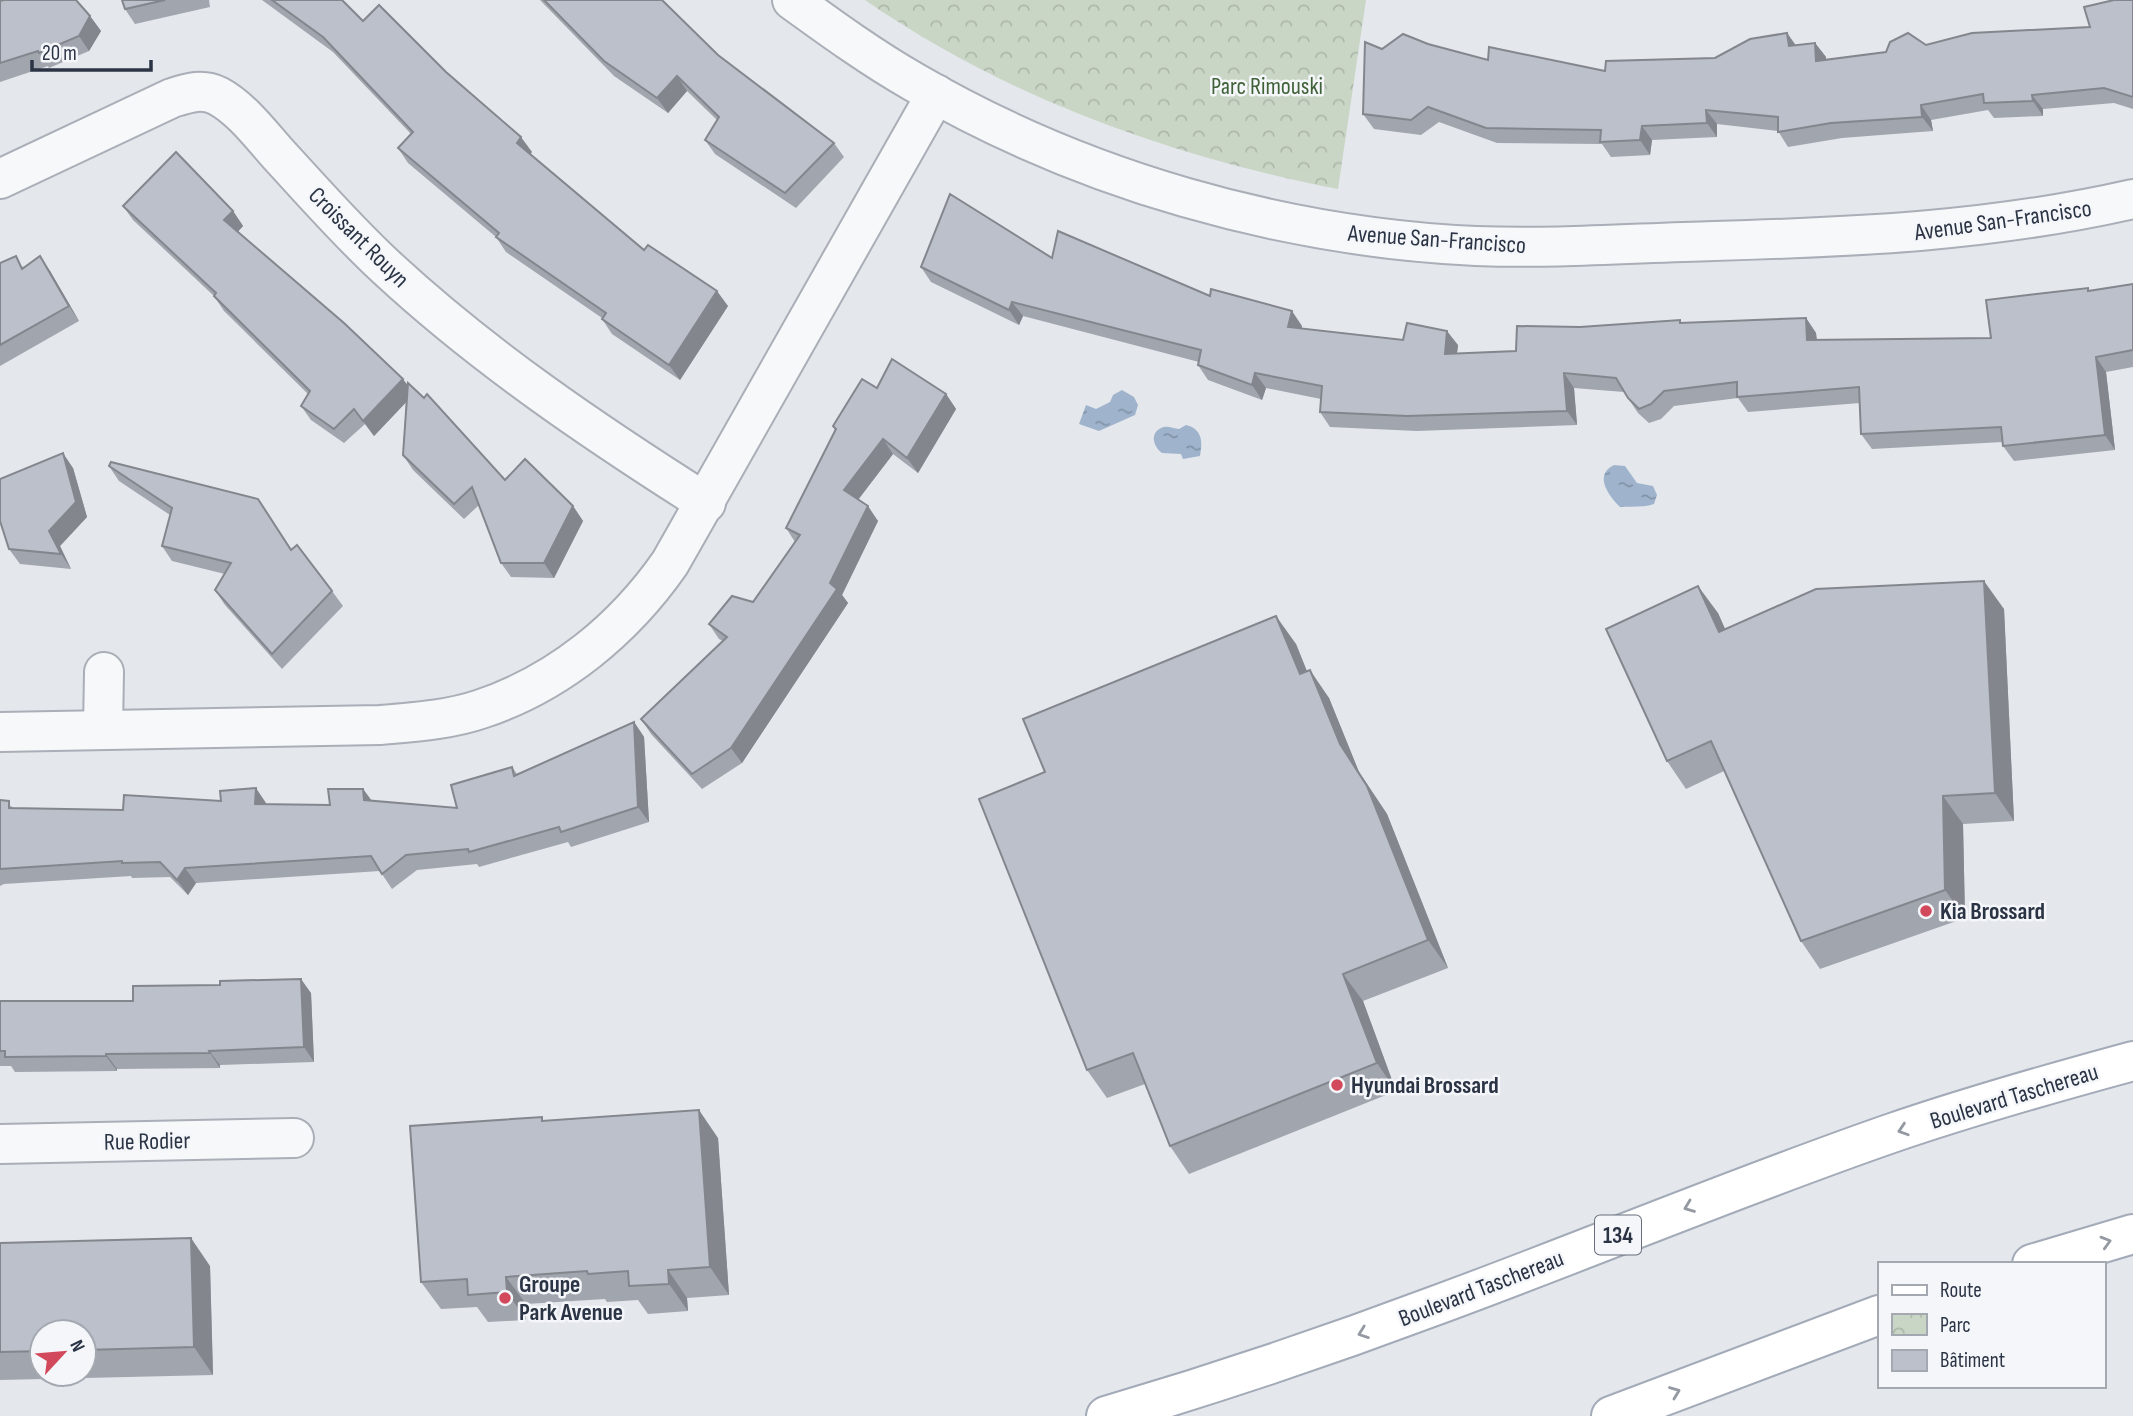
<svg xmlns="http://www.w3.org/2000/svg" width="2133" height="1416" font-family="'Sofia Sans Condensed',sans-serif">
<defs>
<pattern id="park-crowns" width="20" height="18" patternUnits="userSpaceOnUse" patternTransform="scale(1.75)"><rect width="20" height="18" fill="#c9d6c5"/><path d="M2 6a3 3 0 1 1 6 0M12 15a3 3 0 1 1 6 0" fill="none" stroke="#adb8ab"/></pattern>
<pattern id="water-ripples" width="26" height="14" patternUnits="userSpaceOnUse" patternTransform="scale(1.75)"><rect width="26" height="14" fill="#9fb4cc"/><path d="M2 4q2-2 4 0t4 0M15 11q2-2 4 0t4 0" fill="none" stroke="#8293a7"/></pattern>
</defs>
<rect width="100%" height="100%" fill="#e4e7ec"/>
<!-- park -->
<path fill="url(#park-crowns)" d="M 865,0 L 1366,0 L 1338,189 C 1170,156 1007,98 865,0 Z"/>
<!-- water -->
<g fill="url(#water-ripples)">
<polygon points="1122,390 1134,397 1138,405 1135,415 1099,431 1079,424 1086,405 1096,409 1110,402 1113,395"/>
<path d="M 1186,425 C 1202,429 1203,441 1200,456 L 1183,459 L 1181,454 L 1162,453 C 1154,447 1149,434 1161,428 C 1166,425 1173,428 1179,429 Z"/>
<path d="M 1614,465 L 1625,466 L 1637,483 L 1653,486 L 1657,495 L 1654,504 C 1644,508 1632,506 1620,507 C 1609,496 1593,475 1614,465 Z"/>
</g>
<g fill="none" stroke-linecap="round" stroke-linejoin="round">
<!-- minor casing -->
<g stroke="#a9aeb7" stroke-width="42">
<g id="minor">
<path d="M 0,179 L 172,98 C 188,93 202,88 218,96 C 242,109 261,135 279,155 C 314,193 348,232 386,267 C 483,357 594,432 706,503"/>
<polyline points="103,730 104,672"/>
<path d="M 0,732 L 380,725 C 414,722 449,720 481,709 C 559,683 624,629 670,563 L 936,94"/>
<polyline points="0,1144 294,1138"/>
</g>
</g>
<!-- tertiary casing -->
<g stroke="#a9aeb7" stroke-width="42">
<path id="tertiary" d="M 792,0 C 832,29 872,58 914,82 C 1082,180 1282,237 1476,246 C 1555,249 1635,243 1714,241 C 1858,237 1992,231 2133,199"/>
</g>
<!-- primary casing -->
<g stroke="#a3abb8" stroke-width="42">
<g id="primary">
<polyline points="2032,1264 2133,1234"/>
<path d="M 1106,1416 C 1218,1383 1328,1346 1437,1305 C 1589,1249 1739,1186 1892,1133 C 1971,1106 2052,1083 2133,1061"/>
<polyline points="1611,1416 1879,1315"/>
</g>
</g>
<!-- minor -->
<use href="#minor" stroke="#f7f8fa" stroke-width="38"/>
<!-- tertiary -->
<use href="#tertiary" stroke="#f7f8fa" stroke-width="38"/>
<!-- primary -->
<use href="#primary" stroke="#fff" stroke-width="38"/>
</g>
<!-- wall -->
<g fill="#a1a5ae" fill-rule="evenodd">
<polygon points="122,0 209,0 210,7 135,24 125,9"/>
<polygon points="262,0 342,0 363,21 446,72 532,152 530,154 644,250 728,306 680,380 612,334 602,319 602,318 506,252 496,237 408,163 398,148 411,134 333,52"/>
<polygon points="540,0 662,0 718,55 834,143 844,157 796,208 715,154 705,140 717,120 687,91 668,113 614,76"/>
<polygon points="2133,0 2133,109 2114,103 2043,109 2043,116 1994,118 1988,110 1931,120 1933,131 1842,138 1788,147 1778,131 1717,124 1717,137 1652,140 1650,155 1611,157 1602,144 1497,143 1439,122 1421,135 1374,129 1363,114 1382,49 1428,44 1488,60 1605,71 1715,58 1787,33 1795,45 1815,43 1826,57 1826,60 1886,52 1926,45 2090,27"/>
<polygon points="0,1 90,16 101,31 89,51 49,68 48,66 0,82"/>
<polygon points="123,206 233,211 243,226 238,231 408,385 505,480 573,506 583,521 554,578 511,577 501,563 479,505 464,519 413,470 403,455 406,402 374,436 365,424 344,443 311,420 301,406 308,394 224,311 214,296 133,220"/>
<polygon points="1052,258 1210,296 1302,326 1302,329 1458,345 1457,354 1516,351 1580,327 1680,320 1682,323 1806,318 1816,333 1817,340 1991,338 2088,288 2090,291 2133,284 2133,367 2106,372 2115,450 2014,461 2003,446 2003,442 1872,449 1861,434 1860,403 1748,412 1738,398 1674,406 1661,419 1649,423 1638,413 1624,392 1574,388 1577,425 1417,431 1330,427 1320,412 1321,399 1266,388 1262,400 1208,380 1198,365 1199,362 1023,316 1019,325 931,282 921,267"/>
<polygon points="0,263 50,271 79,321 0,366"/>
<polygon points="877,388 946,394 956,409 918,473 893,454 858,500 878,521 842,595 848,603 742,763 702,789 651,734 641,719 723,641 719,639 709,624 753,602 795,542 786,528 835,430 833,426"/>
<polygon points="109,466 258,499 292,550 332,591 343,606 282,669 225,605 215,590 225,574 172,561 162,546 170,515 119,481"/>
<polygon points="73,468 87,517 60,546 71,569 20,564 9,549"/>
<polygon points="2004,609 2014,821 1963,824 1965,918 1820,969 1801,941 1724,771 1686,789 1667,761 1718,613 1725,630"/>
<polygon points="1296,644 1307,671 1329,698 1359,772 1387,814 1448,968 1363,1001 1396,1091 1189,1174 1170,1146 1145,1084 1107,1098 1087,1070 1045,772"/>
<polygon points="634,722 644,737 649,822 571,847 568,842 479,867 477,864 417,870 392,889 380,871 196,883 188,895 170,877 132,878 131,876 4,884 0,886 0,800 14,808 123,810 266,803 266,804 330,805 363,789 372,801 457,808 512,767 517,774"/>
<polygon points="311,993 314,1062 220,1065 220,1068 117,1069 117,1071 15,1072 11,1066 0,1066 0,1001 133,1001"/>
<polygon points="545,1121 718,1138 729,1295 687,1298 688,1311 648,1314 638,1300 607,1302 605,1299 526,1304 526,1320 488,1322 477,1307 441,1309 421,1282"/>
<path d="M 0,1243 L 210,1266 L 213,1375 L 0,1380 ZM 42,1332 L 84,1332 L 84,1374 L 42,1374 Z"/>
</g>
<!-- shaded-wall -->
<g fill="#83868d">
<polygon points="90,16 101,31 89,51 79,36"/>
<polygon points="1787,33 1797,47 1789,46"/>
<polygon points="1815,43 1826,57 1826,76 1816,61"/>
<polygon points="677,76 687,91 668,113 657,98"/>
<polygon points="2032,95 2043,109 2043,116 2033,101"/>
<polygon points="1921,105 1931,120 1933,131 1922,117"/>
<polygon points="1706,110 1717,124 1717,137 1707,123"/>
<polygon points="1642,126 1652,140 1650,155 1640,140"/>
<polygon points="521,137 532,152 527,158 517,143"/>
<polygon points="233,211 243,226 235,235 224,220"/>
<polygon points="40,256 50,271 79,321 69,306"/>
<polygon points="717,291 728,306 680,380 669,365"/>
<polygon points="1012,302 1023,316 1019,325 1009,310"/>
<polygon points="1292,311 1302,326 1298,342 1288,327"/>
<polygon points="1806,318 1816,333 1818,355 1807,340"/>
<polygon points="1447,331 1458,345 1455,369 1445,354"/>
<polygon points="2096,357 2106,372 2115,450 2105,435"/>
<polygon points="1255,373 1266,388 1262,400 1252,385"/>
<polygon points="1564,373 1574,388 1577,425 1567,411"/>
<polygon points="403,379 414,394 374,436 363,421"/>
<polygon points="946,394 956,409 918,473 907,458"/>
<polygon points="883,439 893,454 854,505 844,490"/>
<polygon points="63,453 73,468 87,517 60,546 71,569 61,554 49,531"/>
<polygon points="573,506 583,521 554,578 544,563"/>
<polygon points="868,506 878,521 842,595 848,603 742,763 731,748 830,583"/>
<polygon points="1984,581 2004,609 2014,821 1995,793"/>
<polygon points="1698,586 1718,613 1739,660 1719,632"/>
<polygon points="1276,616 1296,644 1319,702 1300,674"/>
<polygon points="1310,670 1329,698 1359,772 1387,814 1448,968 1428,940 1340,744"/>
<polygon points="634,722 644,737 649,822 638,807"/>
<polygon points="256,788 266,803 266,819 255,804"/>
<polygon points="363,789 374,804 364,800"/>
<polygon points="1943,796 1963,824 1965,918 1945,890"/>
<polygon points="185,868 196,883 188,895 177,880"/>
<polygon points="1343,974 1363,1001 1396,1091 1377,1063"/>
<polygon points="301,979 311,993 314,1062 304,1047"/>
<polygon points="209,1051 220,1065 220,1068 210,1053"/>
<polygon points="106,1054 117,1069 117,1071 106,1056"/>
<polygon points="699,1110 718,1138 729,1295 710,1267"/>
<polygon points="191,1238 210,1266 213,1375 194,1347"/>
<polygon points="668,1270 687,1298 688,1311 669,1284"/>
<polygon points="506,1277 526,1304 526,1320 507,1292"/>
</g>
<!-- building -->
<g fill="#bbc0ca" stroke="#83868d" stroke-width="2">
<polygon points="4,0 76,0 90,16 79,36 39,53 38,51 0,63 0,1"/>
<polygon points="122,0 165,0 125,9"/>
<polygon points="272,0 342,0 363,21 379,5 446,72 521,137 517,143 644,250 648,245 717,291 669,365 602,319 606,313 496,237 499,233 398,148 413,132 323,37"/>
<polygon points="544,0 662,0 718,55 834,143 785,193 705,140 719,117 677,76 657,98 604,61"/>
<polygon points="2114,0 2133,0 2133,97 2104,88 2032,95 2033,101 1984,103 1983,94 1921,105 1922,117 1831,123 1778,132 1778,117 1706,110 1707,123 1642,126 1640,140 1600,142 1601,130 1486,128 1428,107 1411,120 1363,114 1365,42 1382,49 1403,34 1428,44 1488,60 1489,47 1605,71 1606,61 1715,58 1750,39 1787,33 1789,46 1815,43 1816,61 1886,52 1890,42 1908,33 1926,45 1972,33 2090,27 2084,7"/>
<polygon points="176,152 233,211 224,220 344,323 403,379 363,421 354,409 334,429 301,406 310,391 214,296 216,293 123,206"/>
<polygon points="950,194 1052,258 1058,231 1210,296 1211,289 1292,311 1288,327 1403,340 1407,323 1447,331 1445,354 1516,351 1517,326 1580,327 1680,320 1680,323 1806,318 1807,340 1991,338 1986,300 2088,288 2088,291 2133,284 2133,350 2096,357 2105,435 2003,446 2001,427 1861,434 1859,387 1737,397 1737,382 1664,391 1651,404 1639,409 1628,398 1616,378 1564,373 1567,411 1407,416 1320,412 1322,386 1255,373 1252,385 1198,365 1201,350 1012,302 1009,310 921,267"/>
<polygon points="16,256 22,269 40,256 69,306 0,345 0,263"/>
<polygon points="892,359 946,394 907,458 883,439 844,490 868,506 830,583 837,589 731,748 692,774 641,719 727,637 709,624 732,596 753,602 800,535 786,528 836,429 833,426 862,379 877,388"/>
<polygon points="408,383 424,398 427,394 505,480 525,459 573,506 544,563 501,563 472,487 454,504 403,455"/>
<polygon points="63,453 76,502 49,531 61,554 9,549 0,521 0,479"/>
<polygon points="111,462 258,499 291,550 297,545 332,591 272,654 215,590 231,563 162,546 172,508 109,466"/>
<polygon points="1984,581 1995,793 1943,796 1945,890 1801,941 1711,741 1667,761 1606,629 1698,586 1719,632 1816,589"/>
<polygon points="1276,616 1300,674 1310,670 1340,744 1367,786 1428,940 1343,974 1377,1063 1170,1146 1133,1053 1087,1070 979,799 1045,772 1023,719"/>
<polygon points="634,722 638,807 561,832 559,827 469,852 468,849 406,855 382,874 371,856 185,868 177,880 160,862 122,863 122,861 0,869 0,800 9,801 9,808 123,810 124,795 221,801 220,791 256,788 255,804 330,805 328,789 363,789 364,800 457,808 451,785 512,767 514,776"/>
<polygon points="301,979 304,1047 209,1051 210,1053 106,1054 106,1056 5,1057 5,1051 0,1051 0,1001 133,1001 133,986 220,985 220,981"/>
<polygon points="699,1110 710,1267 668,1270 669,1284 629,1286 628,1271 588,1274 587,1271 506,1277 507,1292 468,1295 467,1279 421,1282 410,1126 542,1117 542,1121"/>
<polygon points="191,1238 194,1347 84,1350 84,1332 42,1332 42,1351 0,1352 0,1243"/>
</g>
<!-- one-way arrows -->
<defs><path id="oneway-chevron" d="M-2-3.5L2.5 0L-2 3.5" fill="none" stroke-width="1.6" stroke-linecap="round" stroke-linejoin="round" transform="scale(1.75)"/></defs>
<g stroke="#959aa2">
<use href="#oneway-chevron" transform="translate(1903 1130) rotate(162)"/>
<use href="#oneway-chevron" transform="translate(1689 1207) rotate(159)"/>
<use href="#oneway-chevron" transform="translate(2106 1242) rotate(-16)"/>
<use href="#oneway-chevron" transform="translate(1363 1333) rotate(160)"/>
<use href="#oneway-chevron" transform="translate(1675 1392) rotate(-21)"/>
</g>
<!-- markers -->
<g fill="#d1495b" stroke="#f4f6f9" stroke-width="2.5">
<circle cx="1926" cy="911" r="7"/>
<circle cx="1337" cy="1085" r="7"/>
<circle cx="505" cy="1298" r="7"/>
</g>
<g text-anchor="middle" stroke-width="5" stroke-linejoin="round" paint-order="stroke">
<!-- shield labels -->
<rect fill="#f4f6f9" stroke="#676e7b" stroke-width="2" x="1595" y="1215.5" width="46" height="39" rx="5"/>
<g font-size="23" font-weight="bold" fill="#2b3445">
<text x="1618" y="1243">134</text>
</g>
<!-- park labels -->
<g font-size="24" fill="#3f6138" stroke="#f4f6f9">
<text x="1267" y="94">Parc Rimouski</text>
</g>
<!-- street labels -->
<g font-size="24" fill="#2b3445" stroke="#f4f6f9">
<text transform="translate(2003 220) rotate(-8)" y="8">Avenue San-Francisco</text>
<text transform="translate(359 237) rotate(45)" y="8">Croissant Rouyn</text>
<text transform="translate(1437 239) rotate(4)" y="8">Avenue San-Francisco</text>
<text transform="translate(2014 1096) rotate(-17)" y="8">Boulevard Taschereau</text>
<text transform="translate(147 1141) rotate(-1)" y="8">Rue Rodier</text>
<text transform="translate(1481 1288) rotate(-21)" y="8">Boulevard Taschereau</text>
</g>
<!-- poi labels -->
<g font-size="24" font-weight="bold" fill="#2b3445" stroke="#f4f6f9" text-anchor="start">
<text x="1940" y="919">Kia Brossard</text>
<text x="1351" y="1093">Hyundai Brossard</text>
<text x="519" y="1292">Groupe<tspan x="519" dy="28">Park Avenue</tspan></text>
</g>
</g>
<!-- legend -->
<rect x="1878" y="1262" width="228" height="126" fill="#f4f6f9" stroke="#a4a8b1" stroke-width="2"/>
<rect x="1892" y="1285" width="35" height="10" fill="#ffffff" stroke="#a4a8b1" stroke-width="2"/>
<text x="1940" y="1297" font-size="21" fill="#2b3445">Route</text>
<rect x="1892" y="1314" width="35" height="21" fill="url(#park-crowns)" stroke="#a4a8b1" stroke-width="2"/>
<text x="1940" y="1332" font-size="21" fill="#2b3445">Parc</text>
<rect x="1892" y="1350" width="35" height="21" fill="#bbc0ca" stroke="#a4a8b1" stroke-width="2"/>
<text x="1940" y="1367" font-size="21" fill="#2b3445">Bâtiment</text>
<!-- north arrow -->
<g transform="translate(63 1353) rotate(64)"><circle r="33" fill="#f4f6f9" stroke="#a4a8b1" stroke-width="2"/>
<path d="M0-5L12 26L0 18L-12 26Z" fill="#d1495b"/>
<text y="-10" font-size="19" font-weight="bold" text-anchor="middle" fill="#2b3445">N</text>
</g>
<!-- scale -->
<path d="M32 60v10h119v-10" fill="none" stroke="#2b3445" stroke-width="3.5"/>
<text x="42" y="60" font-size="21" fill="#2b3445" stroke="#f4f6f9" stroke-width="5" paint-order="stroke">20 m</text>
</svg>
